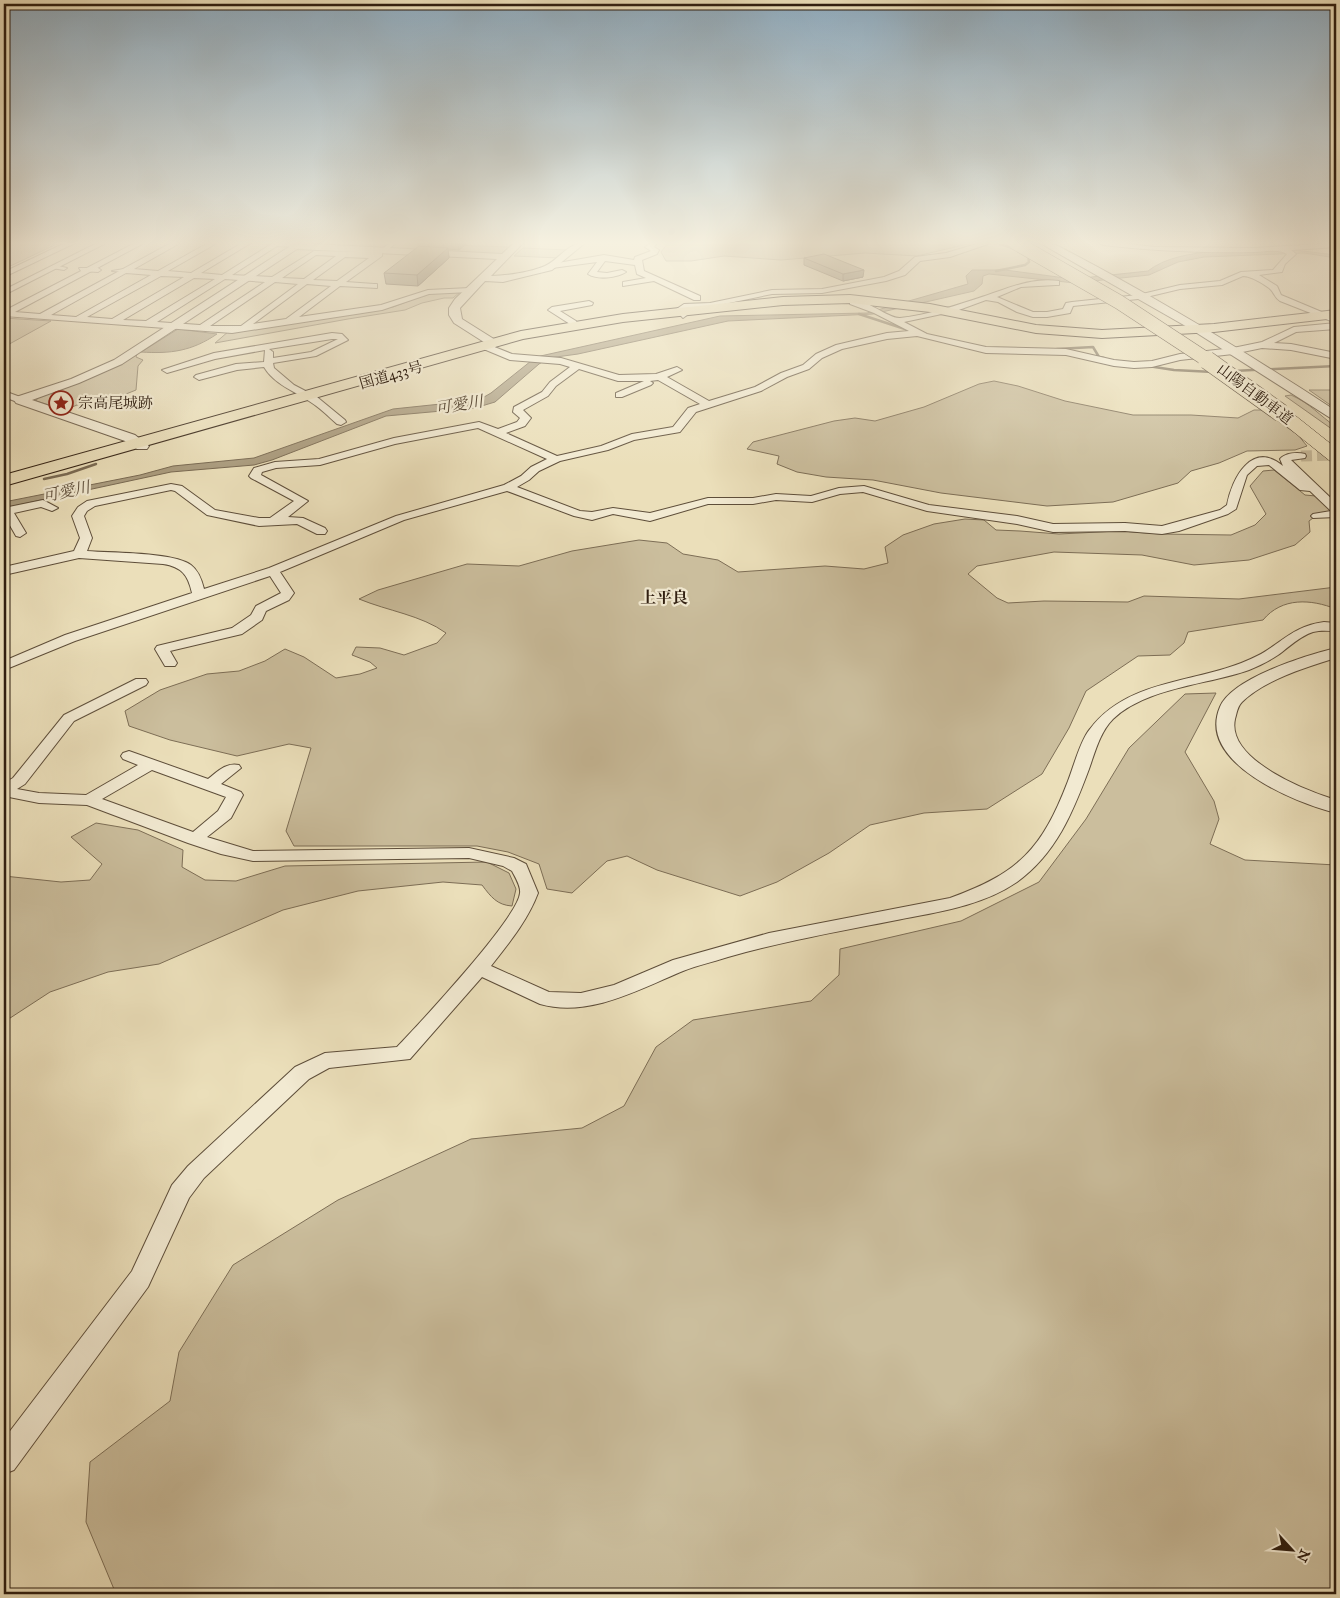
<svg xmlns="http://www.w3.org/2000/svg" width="1340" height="1598" font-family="'IM FELL Great Primer','Noto Serif JP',serif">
<rect width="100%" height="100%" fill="#ebdfba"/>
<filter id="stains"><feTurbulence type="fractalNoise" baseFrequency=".004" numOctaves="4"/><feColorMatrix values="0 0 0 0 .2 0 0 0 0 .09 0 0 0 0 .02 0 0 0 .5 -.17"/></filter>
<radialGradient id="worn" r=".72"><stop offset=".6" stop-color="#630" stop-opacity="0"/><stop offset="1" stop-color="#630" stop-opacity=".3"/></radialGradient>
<!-- green -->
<g fill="#cbbe9d" stroke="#7d6e56">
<polygon points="4,243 59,243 4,269"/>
<polygon points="304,243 388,243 380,249"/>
<polygon points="396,243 508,247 499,256 388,250"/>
<polygon points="668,243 972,243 917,256 865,253 781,260 724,256 691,261 666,261 661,252"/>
<polygon points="523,248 567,250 559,258 514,256"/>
<polygon points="460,292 453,298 444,298 422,303 405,310 348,319 215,343 229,331 393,307 427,294"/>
<polygon points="4,318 51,321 4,347"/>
<polygon points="137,354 136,357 143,360 138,366 136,390 106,402 77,405 65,410 36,401 38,397"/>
<polygon points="994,381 1018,386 1065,401 1133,415 1191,415 1238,418 1254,410 1262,410 1298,435 1307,446 1295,450 1247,451 1219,463 1191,471 1178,483 1113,502 1047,506 941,493 873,480 826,477 797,472 777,464 779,456 747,449 753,442 834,421 855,418 875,421 924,407 979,384"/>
<polygon points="1309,390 1336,390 1336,409"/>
<path d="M 1291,395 C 1311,404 1319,415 1336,427 L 1336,432 L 1285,396 Z"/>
<path d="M 1274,470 L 1305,495 L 1316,496 L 1333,511 L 1317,515 L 1309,521 L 1310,532 L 1295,545 L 1249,560 L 1194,565 L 1142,555 L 1054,552 L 977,566 L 968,574 L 997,598 L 1008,603 L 1044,601 L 1128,602 L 1144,596 L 1239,599 L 1336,587 L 1336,609 C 1311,599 1282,597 1263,620 L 1188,632 L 1184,643 L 1170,655 L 1138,656 L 1086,691 L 1069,728 L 1042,774 L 987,809 L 924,813 L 870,825 L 829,853 L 777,882 L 740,896 L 657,870 L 627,856 L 607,861 L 572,893 L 547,889 L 539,864 L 508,852 L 477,846 L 294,846 L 286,831 L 311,748 L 289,744 L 237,756 L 170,740 L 129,726 L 125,711 L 160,690 L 207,674 L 239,671 L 265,661 L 285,649 L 304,657 L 336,678 L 360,674 L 377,668 L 370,662 L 352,655 L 356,647 L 380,648 L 404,655 L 437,643 L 446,633 C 421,615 388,611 359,599 L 378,590 L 467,564 L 519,566 L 572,551 L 639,540 L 667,543 L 683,554 L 718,560 L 738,572 L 825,566 L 864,569 L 888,563 L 885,547 L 903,535 L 934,524 L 965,519 L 984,520 L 996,530 L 1020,531 L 1059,534 L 1119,531 L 1161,534 L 1231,535 L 1255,525 L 1266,514 L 1250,486 L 1263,471 Z"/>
<polygon points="1216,693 1185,752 1214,801 1219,819 1210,844 1245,860 1336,865 1336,1594 116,1594 86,1522 90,1462 170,1401 179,1352 233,1265 338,1200 471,1139 582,1128 624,1106 656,1047 693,1020 811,1001 839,975 840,949 961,921 1039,882 1086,819 1129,748 1185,694"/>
<path d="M 96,823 L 138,830 L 183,850 L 182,867 L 205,880 L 236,881 L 285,866 L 487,862 L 509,873 L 516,889 L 512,906 C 497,905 491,897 482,885 L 443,882 L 358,891 L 283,910 L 159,964 L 108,972 L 50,992 L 4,1022 L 4,876 L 61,882 L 90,880 L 102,864 L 71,837 Z"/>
</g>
<!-- water -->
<g fill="#ab9d80" stroke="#796a53">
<path d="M 1294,250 L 1336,255 L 1336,258 L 1304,253 L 1204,257 L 1178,262 L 1149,275 L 1075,283 L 989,274 L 983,276 L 982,284 L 974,291 L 873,314 L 728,321 L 578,354 L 549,358 L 539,364 L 495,402 L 475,408 L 386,416 L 272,460 L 254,465 L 171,472 L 4,508 L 4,502 L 140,475 L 173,466 L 254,458 L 393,409 L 479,400 L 491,393 L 536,357 L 720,316 L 867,313 L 968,284 L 966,276 L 972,270 L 1005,270 L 1073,279 L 1148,271 C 1180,245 1253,251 1294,250 Z"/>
<path d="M 178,329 L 217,334 C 192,351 171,354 141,352 Z"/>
</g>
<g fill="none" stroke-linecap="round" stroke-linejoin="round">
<!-- stream -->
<g stroke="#796a53" stroke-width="2.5">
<polyline points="997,243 1015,249"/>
<polyline points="996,271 1025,265 1029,262 1028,255"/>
<polyline points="859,314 914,332"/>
<polyline points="1057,349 1093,347 1099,357 1104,358"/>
<polyline points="1148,366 1174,370 1213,372"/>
<polyline points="1233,371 1336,366"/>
<polyline points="44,479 67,474 96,464"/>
</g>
<!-- minor-tunnel -->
<polyline stroke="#c5b898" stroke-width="11" stroke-dasharray="11 5" stroke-linecap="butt" points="1301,456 1336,455"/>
<!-- pedestrian casing -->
<g stroke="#5e4e3a" stroke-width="2">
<g id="pedestrian">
<polygon points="274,243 296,243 299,245 296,247 276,246"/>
<polygon points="390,243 396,243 385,252 381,252 381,250"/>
<polygon points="54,265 67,268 64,270 52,268"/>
<polygon points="79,268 98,268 101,270 98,272 81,271"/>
<polygon points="124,269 126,272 112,271"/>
</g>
</g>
<!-- minor casing -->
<g stroke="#5e4e3a" stroke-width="2">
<g id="minor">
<polygon points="65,243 75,243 4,277 4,272"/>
<polygon points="97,243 106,243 4,295 4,290"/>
<path d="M 135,243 L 144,243 L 15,312 L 40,314 L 171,243 L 180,243 L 134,269 L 158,271 L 208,243 L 217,243 L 168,271 L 191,273 L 242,243 L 251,243 L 201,273 L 222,275 L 273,243 L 280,244 L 232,275 L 272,277 L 314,251 L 382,252 L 382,256 L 346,282 L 374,284 L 377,284 L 377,288 L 340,286 L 299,317 L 381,305 L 428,290 L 470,288 L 474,290 L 470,292 L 429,294 L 382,310 L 232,333 L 4,316 L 4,311 ZM 316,255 L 336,256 L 304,279 L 282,278 ZM 345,257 L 369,258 L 337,281 L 313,280 ZM 126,273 L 151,275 L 76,317 L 51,315 ZM 161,276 L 184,277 L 112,319 L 87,317 ZM 194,278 L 215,279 L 146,321 L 123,320 ZM 225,279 L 265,282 L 200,325 L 157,322 ZM 275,282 L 298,284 L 241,326 L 210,326 ZM 307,284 L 331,286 L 286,319 L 253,324 Z"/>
<path d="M 651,243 L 657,243 L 654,247 L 659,250 L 657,254 L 642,260 L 644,271 L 700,296 L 700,300 L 694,300 L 654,281 L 623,286 L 623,282 L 646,278 L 637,274 L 635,265 L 605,261 L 597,272 L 607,273 L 622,270 L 626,272 C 617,278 597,280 588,274 L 597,262 L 552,268 L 548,266 L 552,264 L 604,255 L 634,260 L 635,257 L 651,251 L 645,247 Z"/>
<polygon points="980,243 991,243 950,257 920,261 905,275 886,281 822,293 772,294 710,307 686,308 684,310 687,315 683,318 675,310 684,304 710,303 772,290 822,289 884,277 899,271 915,257 946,253"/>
<path d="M 1099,243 L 1121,243 L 1154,247 L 1254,248 L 1336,243 L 1336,247 L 1291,250 L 1296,254 L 1285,264 L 1282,272 L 1259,275 L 1277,286 L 1281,295 L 1286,297 L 1336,318 L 1336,329 L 1296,332 L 1274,343 L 1291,344 L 1336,353 L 1336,359 L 1291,350 L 1262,348 L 1233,354 L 1180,360 L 1152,367 L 1134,368 L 1114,366 L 1066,355 L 986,353 L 917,336 L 887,339 L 842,349 L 822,358 L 809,369 L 787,377 L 761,391 L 696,412 L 680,432 L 634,440 L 608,450 L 560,461 L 539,471 L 529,480 L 517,487 L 580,511 L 592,512 L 613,508 L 650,513 L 708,498 L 753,498 L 776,494 L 811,496 L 839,488 L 864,486 L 929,505 L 1017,516 L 1053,524 L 1125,523 L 1162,526 L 1220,510 L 1227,505 C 1232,478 1252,440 1283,466 L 1280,459 C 1285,453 1297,452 1305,454 L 1306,456 L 1305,458 L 1291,460 L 1336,503 L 1336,517 L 1313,518 L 1311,516 L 1313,514 L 1331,511 L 1310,491 L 1300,490 L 1269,465 L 1257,466 L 1247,475 L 1236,509 L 1228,514 L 1179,531 L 1162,534 L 1125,531 L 1053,532 L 1017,524 L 927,511 L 863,492 L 840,494 L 812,502 L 776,500 L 753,504 L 708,504 L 650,521 L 613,514 L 592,520 L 574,516 L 507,491 L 404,520 L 280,572 L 294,593 L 289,600 L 266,611 L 262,620 L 242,634 L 170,651 L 177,663 L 175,666 L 165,666 L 155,649 L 157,646 L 232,628 L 251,615 L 256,606 L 281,593 L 270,576 L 75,641 L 4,670 L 4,661 L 65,635 L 192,593 C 188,575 182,567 163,564 L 79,558 L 4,575 L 4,567 L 74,551 L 80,538 L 72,516 L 78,507 L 87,501 L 171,484 L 182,486 L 215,510 L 259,518 L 270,518 L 294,501 L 251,478 L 249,476 L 254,468 L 275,462 L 319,459 L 394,438 L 479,422 L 498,429 L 517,422 L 520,418 L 513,412 L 514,407 L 542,392 L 550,382 L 570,367 L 560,364 L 510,360 L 486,350 L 486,346 L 492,346 L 512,354 L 561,358 L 619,375 L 656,374 L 677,367 L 682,370 L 667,377 L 709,401 L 755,387 L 781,373 L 803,365 L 816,354 L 836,345 L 887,333 L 909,331 L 874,313 L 850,304 L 850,300 C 866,298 888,319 900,318 C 929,315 957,305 985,296 C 1009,288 1032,277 1059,281 L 1059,285 L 1056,285 L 1021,287 L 997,297 L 1033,312 L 1047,312 L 1063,309 L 1066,303 L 1072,302 L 1138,295 L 1180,285 L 1220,281 L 1241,272 L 1273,270 L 1287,254 C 1277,248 1265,252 1254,252 C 1203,253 1153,251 1103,245 ZM 1243,276 C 1251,276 1262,283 1269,288 C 1274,292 1274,297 1280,301 L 1336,323 L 1294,327 L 1262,342 L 1233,348 L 1180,354 L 1152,361 L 1134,362 L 1114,360 L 1066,349 L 986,347 L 927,334 L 904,322 L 956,311 L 986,300 L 998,302 L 1017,312 L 1033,317 L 1047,317 L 1070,313 L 1073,306 L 1138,299 L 1180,289 L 1222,285 ZM 579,369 L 618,381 L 644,381 L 616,393 L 616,397 L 622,397 L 651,385 L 653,383 L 650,381 L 658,380 L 700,404 L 688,408 L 673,427 L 632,434 L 601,446 L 557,456 L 506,433 L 525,426 L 531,418 L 523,410 L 548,396 L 556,386 ZM 478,428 L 547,459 L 531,467 L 521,476 L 504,485 L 396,516 L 269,568 L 204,589 C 202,581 199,571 191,565 C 174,552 110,553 87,551 L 92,538 L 84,516 L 87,511 L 95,506 L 171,490 L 175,491 L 207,515 L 259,526 L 297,524 L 317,534 L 325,534 L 327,531 L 325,528 L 303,518 L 288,517 L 308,501 L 261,475 L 262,472 L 276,468 L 320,465 L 395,444 Z"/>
<polygon points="589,301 593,303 592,305 560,311 576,321 577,323 573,326 548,310 552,307"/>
<path d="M 332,333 L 342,334 L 348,340 L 316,356 L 273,363 L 274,368 L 294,385 L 317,397 L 345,420 L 346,422 L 341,425 L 337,424 C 328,416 319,407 309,401 C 294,391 274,384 264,367 L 237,370 L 199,380 L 194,377 L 196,375 L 236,364 L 264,362 L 265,350 L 215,359 L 167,373 L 162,370 L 214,353 ZM 332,339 L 338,339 L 311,352 L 273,358 L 273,352 L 269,349 Z"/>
<polygon points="4,391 23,398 25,400 20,403 4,397"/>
<polygon points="43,500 58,508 52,511 41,507 14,513 26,533 20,537 16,536 4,515 4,508"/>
<path d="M 1324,622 L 1336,623 L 1336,631 C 1328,631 1321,630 1313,632 C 1300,636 1289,647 1278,655 C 1269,661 1259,666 1249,670 C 1207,685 1147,687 1113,719 C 1100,732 1095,752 1089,769 C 1073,812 1056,854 1017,882 C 982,906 938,912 897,920 C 841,931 784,941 728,957 C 713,962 698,965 683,971 C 640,989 589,1018 540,1004 L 482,977 L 410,1059 L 329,1068 L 309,1079 L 204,1178 L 189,1198 L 148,1287 L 14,1470 L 4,1474 L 4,1439 L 132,1271 L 172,1185 L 188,1166 L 295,1067 L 325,1053 L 397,1047 C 419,1024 518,918 520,893 C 521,886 515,877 512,871 L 503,866 L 469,858 L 253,861 L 221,854 L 188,843 L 87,805 L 39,803 L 4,796 L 4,783 L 13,778 L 64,715 L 136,679 L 146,679 L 148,682 L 146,685 L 74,721 L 25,784 L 17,789 L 39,793 L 86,795 L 138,765 L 123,759 L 121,756 L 123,753 L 129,751 L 208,779 C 217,772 226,762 239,765 L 241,768 L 221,784 L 241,792 L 243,795 L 231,818 L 207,837 L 253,851 L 469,848 L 514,858 L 526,864 L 538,893 C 528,920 509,943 491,966 L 549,992 L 581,993 L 614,985 L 673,960 L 769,933 L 950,898 C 1019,873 1042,849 1068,781 C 1074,766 1080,741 1090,729 C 1130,676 1203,684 1257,656 C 1282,643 1293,626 1324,622 ZM 152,770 L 226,797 L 218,811 L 193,832 L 102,799 Z"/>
</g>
</g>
<!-- tertiary casing -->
<g stroke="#5e4e3a" stroke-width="2">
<g id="tertiary">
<path d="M 295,243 L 502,254 L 514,243 L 523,243 L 491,276 C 506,276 531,272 545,266 C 560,259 567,243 585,243 L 552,270 L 503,282 L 485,281 L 460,308 L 462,319 L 497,341 L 498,343 L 493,350 L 485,350 L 483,348 L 487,344 L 454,323 L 449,315 L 449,308 L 455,299 L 497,259 L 297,249 L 122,364 L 79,383 L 32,400 L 135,435 L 149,446 L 147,449 L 137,449 L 125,441 L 16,403 L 14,400 L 16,397 L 71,379 L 114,360 Z"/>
<path d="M 1040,243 L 1052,243 C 1150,293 1244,351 1336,411 L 1336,420 L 1332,419 L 1189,328 Z"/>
<path d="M 1336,648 L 1336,658 C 1307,667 1264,680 1242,702 C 1237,707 1237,713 1235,719 C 1226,760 1307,791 1336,800 L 1336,813 C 1296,803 1196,763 1220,707 C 1232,678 1307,655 1336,648 Z"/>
</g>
</g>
<!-- trunk casing -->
<g stroke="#2f1e10" stroke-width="2">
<polygon id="trunk" points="850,295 930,304 1036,325 1102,330 1214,324 1336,310 1336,318 1214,332 1102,338 1036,333 930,312 850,303 783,305 623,322 523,339 4,486 4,475 521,331 623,314 783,297"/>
</g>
<!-- motorway casing -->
<g stroke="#2f1e10" stroke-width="1">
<polygon id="motorway" points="1281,408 1287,409 1336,448 1336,462 1330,461 1275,417 1272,413 1275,409"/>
</g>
<!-- pedestrian -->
<use href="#pedestrian" fill="#f2ead2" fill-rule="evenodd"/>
<!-- minor -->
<use href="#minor" fill="#f2ead2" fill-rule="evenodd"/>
<!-- tertiary -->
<use href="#tertiary" fill="#f2ead2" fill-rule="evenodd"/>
<!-- trunk -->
<use href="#trunk" fill="#ebdfba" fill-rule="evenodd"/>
<!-- motorway -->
<use href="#motorway" fill="#ebdfba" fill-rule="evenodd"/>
<!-- motorway-bridge-far1 casing -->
<g stroke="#2f1e10" stroke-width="15" stroke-linecap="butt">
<polyline id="motorway-bridge-far1" points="1016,243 1119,302 1209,361"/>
</g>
<!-- motorway-bridge casing -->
<g stroke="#2f1e10" stroke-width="19" stroke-linecap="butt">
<polyline id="motorway-bridge" points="1207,360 1281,413"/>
</g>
<!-- motorway-bridge-far1 -->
<use href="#motorway-bridge-far1" stroke="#ebdfba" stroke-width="14"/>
<!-- motorway-bridge -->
<use href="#motorway-bridge" stroke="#ebdfba" stroke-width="18"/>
</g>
<!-- wall -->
<g fill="#7d7059" stroke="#2f1e10">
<polygon points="428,243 467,243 459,250 448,249 449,258 418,286 386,284 384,273 428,247"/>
<polygon points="804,258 863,277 843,281 804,265"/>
</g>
<!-- shaded-wall -->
<g fill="#665b49" stroke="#2f1e10">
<polygon points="458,243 467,243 459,250"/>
<polygon points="448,248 449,258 418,286 417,275"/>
<polygon points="864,270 863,277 843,281 843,274"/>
</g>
<!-- building -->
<g fill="#918268" stroke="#2f1e10">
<polygon points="419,246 448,248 417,275 384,273"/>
<polygon points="824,254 864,270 843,274 804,258"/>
</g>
<!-- sky -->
<linearGradient id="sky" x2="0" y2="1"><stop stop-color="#8fabbe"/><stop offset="0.52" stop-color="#f6f1e0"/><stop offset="1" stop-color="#f6f1e0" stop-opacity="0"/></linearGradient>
<rect width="1340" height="467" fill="url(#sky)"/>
<!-- icons -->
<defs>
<g id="sight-ring" transform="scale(1.25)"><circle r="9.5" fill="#f2ead2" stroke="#8f2418" stroke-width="1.5"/><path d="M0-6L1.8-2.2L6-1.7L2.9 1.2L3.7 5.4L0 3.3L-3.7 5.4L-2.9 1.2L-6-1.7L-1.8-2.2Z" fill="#8f2418"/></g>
</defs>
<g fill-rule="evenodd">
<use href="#sight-ring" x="61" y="403"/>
</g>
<g text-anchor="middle" stroke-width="4.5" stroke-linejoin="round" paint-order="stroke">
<!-- far-street labels -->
<g font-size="15" fill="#2f1e10" stroke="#f2ead2">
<text transform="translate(391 375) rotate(-16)" y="5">国道433号</text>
<text transform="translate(1255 394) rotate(37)" y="5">山陽自動車道</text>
</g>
<!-- far-poi labels -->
<g font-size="15" fill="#2f1e10" stroke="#f2ead2" text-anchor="start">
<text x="78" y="408">宗高尾城跡</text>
</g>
<!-- far-water labels -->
<g font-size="16" font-style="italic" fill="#5a4a37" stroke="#f2ead2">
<text transform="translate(459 404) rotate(-9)" y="6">可愛川</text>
<text transform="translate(66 491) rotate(-12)" y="6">可愛川</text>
</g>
<!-- far-quarter labels -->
<g font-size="16" font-weight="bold" fill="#2f1e10" stroke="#f2ead2">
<text x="664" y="603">上平良</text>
</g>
</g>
<!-- margin -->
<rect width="1340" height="1598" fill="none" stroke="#ebdfba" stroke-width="20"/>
<rect x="5" y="5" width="1330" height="1588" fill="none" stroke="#2f1e10" stroke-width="2.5"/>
<rect x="10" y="10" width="1320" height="1578" fill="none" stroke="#2f1e10"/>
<!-- north arrow -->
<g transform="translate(1292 1550) rotate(116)" stroke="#f2ead2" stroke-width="4" paint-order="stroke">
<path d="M0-4L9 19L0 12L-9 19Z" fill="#2f1e10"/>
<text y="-8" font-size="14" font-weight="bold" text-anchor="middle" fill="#2f1e10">N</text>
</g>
<rect width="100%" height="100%" filter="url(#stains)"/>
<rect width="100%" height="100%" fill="url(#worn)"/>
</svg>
